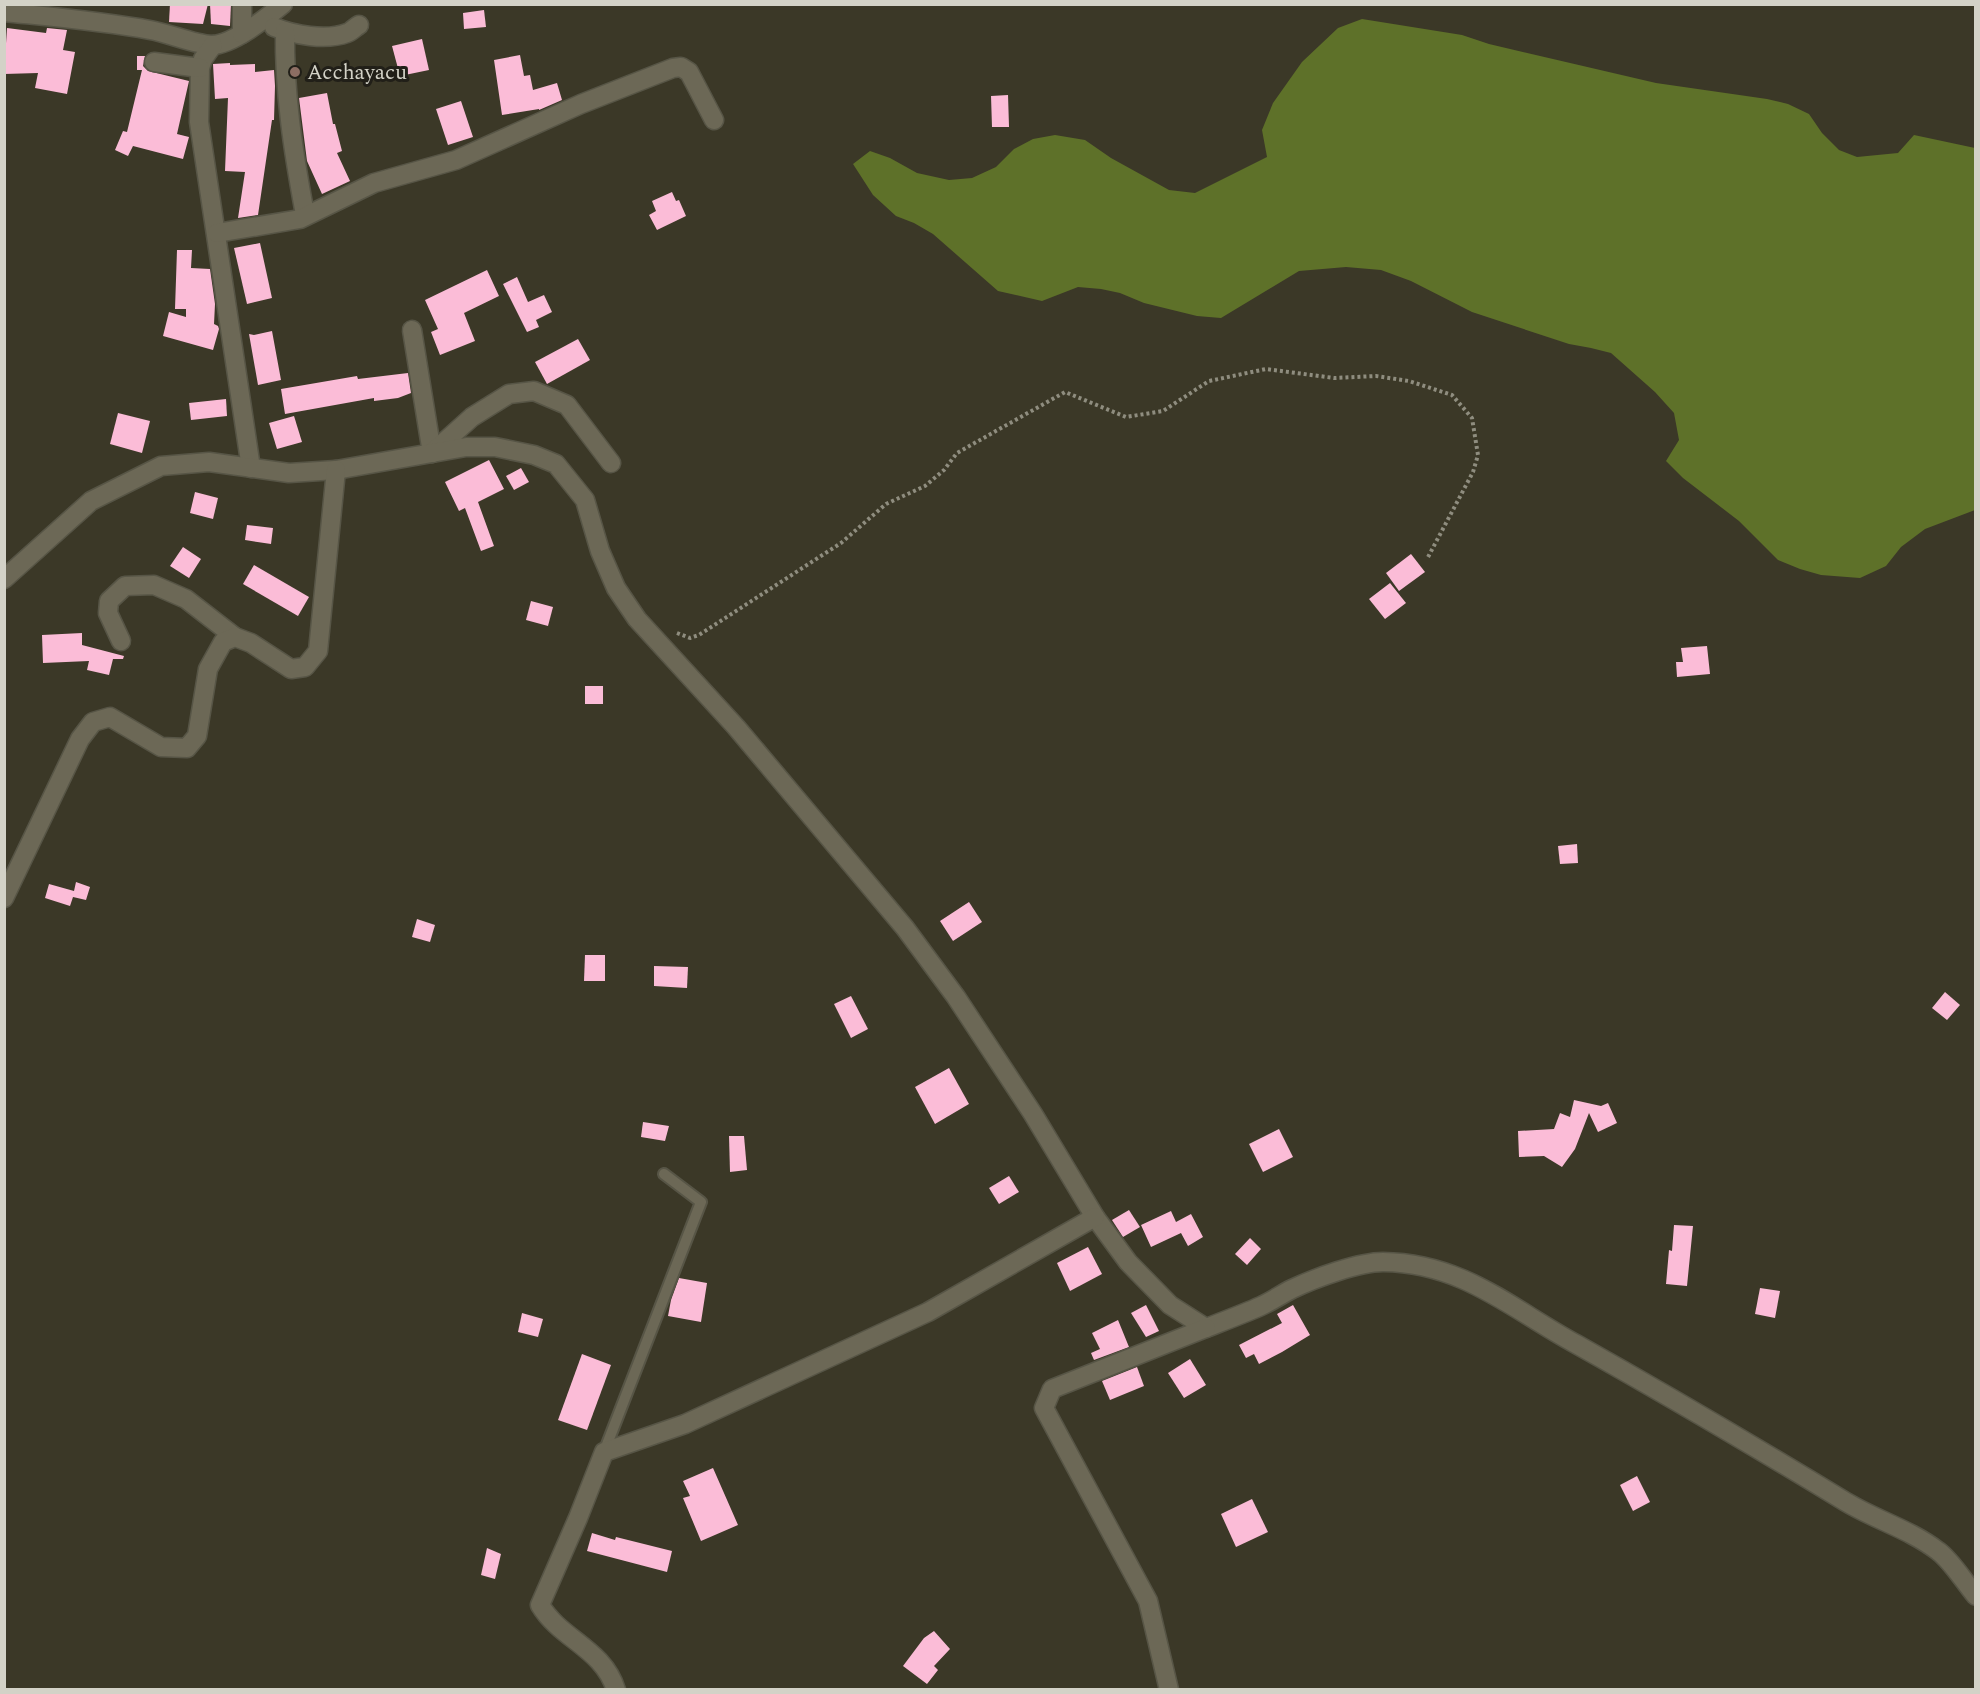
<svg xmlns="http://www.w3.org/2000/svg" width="1980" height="1694" font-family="Spectral,serif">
<rect width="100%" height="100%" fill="#3b3827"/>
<!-- forest -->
<polygon fill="#5e7129" points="1362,19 1462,35 1489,44 1656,83 1767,99 1788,104 1809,114 1822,133 1839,150 1857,157 1898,153 1914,135 1975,148 1975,510 1925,529 1901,547 1886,566 1860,578 1821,575 1800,569 1778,560 1739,521 1683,478 1666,461 1679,440 1674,413 1655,392 1611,353 1591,348 1569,344 1472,312 1411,281 1381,270 1346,267 1299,271 1221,318 1197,316 1144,303 1120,293 1101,289 1078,287 1042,301 998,291 933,234 914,223 896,216 873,195 853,164 870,151 890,158 917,173 949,180 972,178 996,167 1014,149 1033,139 1055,135 1085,140 1111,158 1169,190 1195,193 1267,157 1262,130 1273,103 1302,62 1338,28"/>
<!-- building -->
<g fill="#fbbcd7">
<polygon points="170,4 208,4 203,24 169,22"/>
<polygon points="210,4 231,4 230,26 211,24"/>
<polygon points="484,10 486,27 464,29 463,13"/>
<polygon points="7,28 46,33 47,28 67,30 63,50 75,52 67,94 35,88 38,73 4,74"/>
<polygon points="422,39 429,70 400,76 392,46"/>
<polygon points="520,55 524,76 530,75 533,90 557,83 562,100 539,110 539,109 502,115 494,60"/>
<polygon points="137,56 145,56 143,66 148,71 189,81 177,134 189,137 183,159 133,146 128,156 115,150 123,131 127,132 142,70 137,70"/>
<polygon points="230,63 230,65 255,64 255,72 274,70 275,86 274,120 272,120 258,215 238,218 245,172 225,171 228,98 215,99 213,64"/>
<polygon points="327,93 333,124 335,124 342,151 337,153 350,181 322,194 307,161 299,98"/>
<polygon points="1008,95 1009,127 992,127 991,96"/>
<polygon points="461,101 473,137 448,145 436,109"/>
<polygon points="672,192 676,201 679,200 686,216 657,230 649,215 656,211 652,201"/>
<polygon points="260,243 272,298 247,304 234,248"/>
<polygon points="177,250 192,250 191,268 210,269 215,304 214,324 218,326 219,329 213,350 163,336 169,312 186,317 186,309 175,309"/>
<polygon points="487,270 499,296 464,313 475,341 440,355 431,332 438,329 425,300"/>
<polygon points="517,277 528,302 544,295 552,312 536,320 539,327 527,332 503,284"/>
<polygon points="272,331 281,380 258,385 249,334 254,335"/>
<polygon points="578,339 590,360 547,384 535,362"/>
<polygon points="408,373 411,393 398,398 374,401 374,398 285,414 281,389 357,376 358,379"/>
<polygon points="226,399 227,416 191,420 189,403"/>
<polygon points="118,413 150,421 142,453 110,444"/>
<polygon points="294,416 302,442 277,449 269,423"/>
<polygon points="489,460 504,489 478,502 494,546 481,551 465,508 459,511 445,482"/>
<polygon points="521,468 529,482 514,490 506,476"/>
<polygon points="195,492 218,498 213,519 190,513"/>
<polygon points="247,525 273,528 271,544 245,540"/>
<polygon points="183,547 201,559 189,578 170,566"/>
<polygon points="1411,554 1425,572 1399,591 1386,573"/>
<polygon points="254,565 309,597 298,616 243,584"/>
<polygon points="1390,583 1406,603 1385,619 1369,599"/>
<polygon points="531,601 553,607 548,626 526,620"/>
<polygon points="82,633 82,645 124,656 123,659 113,659 109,675 87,670 89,661 43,663 42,635"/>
<polygon points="1707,646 1710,674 1677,677 1676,662 1683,662 1681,648"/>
<rect x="585" y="686" width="18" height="18"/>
<polygon points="1577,844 1578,863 1560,864 1558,846"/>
<polygon points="76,882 90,887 86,900 73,897 70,906 45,898 49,884 74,891"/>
<polygon points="969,902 982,922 953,941 940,921"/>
<polygon points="417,919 435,925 430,942 412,937"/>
<polygon points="585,955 605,955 605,981 584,981"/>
<polygon points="654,966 688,967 687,988 654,986"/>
<polygon points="1945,992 1960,1005 1947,1020 1932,1008"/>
<polygon points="851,996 868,1029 851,1038 834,1004"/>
<polygon points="949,1068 969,1104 935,1124 915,1087"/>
<polygon points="1574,1100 1601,1106 1608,1103 1617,1123 1598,1132 1589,1113 1575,1149 1562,1167 1544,1156 1519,1157 1518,1131 1554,1129 1560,1113 1570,1117"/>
<polygon points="643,1122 669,1126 665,1141 641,1137"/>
<polygon points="1279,1129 1293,1157 1263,1172 1249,1144"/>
<polygon points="729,1136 744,1136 747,1170 730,1172"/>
<polygon points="1009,1176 1019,1192 999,1204 989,1188"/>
<polygon points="1129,1210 1140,1227 1123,1237 1112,1220"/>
<polygon points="1171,1211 1176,1222 1191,1214 1203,1237 1188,1246 1181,1233 1151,1247 1141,1225"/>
<polygon points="1674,1225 1693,1226 1687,1286 1666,1284 1669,1250 1672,1251"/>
<polygon points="1250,1238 1261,1249 1247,1265 1235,1254"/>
<polygon points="1088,1247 1102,1274 1070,1291 1057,1263"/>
<polygon points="679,1278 707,1283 701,1322 668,1316 671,1300"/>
<polygon points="1760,1288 1780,1291 1775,1318 1755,1314"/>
<polygon points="1146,1305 1159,1331 1146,1337 1131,1313"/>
<polygon points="1293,1305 1310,1335 1282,1352 1259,1364 1254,1354 1246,1358 1239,1345 1282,1323 1277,1314"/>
<polygon points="522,1313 543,1319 538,1337 518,1332"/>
<polygon points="1118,1320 1129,1347 1094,1360 1091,1353 1100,1349 1092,1333"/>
<polygon points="582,1354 611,1365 587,1430 558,1420"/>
<polygon points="1190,1359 1206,1385 1184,1398 1168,1373"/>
<polygon points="1137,1367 1144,1386 1110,1400 1102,1381"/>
<polygon points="713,1468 738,1525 701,1541 683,1498 690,1496 683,1481"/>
<polygon points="1637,1476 1650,1502 1633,1511 1620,1485"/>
<polygon points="1252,1499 1268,1532 1236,1547 1221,1514"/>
<polygon points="592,1533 615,1540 616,1537 672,1551 667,1572 587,1551"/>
<polygon points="487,1548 501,1554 495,1579 481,1575"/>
<polygon points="934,1631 950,1649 934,1666 938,1670 927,1684 903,1666 924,1638"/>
</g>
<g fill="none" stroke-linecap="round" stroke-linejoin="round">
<!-- service casing -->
<g stroke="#575546" stroke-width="14">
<polyline id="service" points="604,1452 701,1202 664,1174"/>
</g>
<!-- minor casing -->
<g stroke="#575546" stroke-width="21">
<g id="minor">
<path d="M 4,12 C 53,17 102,21 150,30 C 168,33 196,45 212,45 C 232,45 268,17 283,4"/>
<path d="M 274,27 C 294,35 326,41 347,33 C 351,32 355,27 359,25"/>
<path d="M 285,31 C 284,91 293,150 304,209"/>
<polyline points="242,34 242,4"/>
<polyline points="213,45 203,59 200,68 199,122 251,468"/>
<polyline points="154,62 200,68"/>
<polyline points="217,233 300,219 374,183 456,160 581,104 673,68 681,67 689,72 714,120"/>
<polyline points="412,330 432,453"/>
<polyline points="432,453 472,417 509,394 534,391 567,405 611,463"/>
<path d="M 4,579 L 91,501 L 161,466 L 209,462 L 289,473 L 336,470 L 466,447 L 495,447 L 534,455 L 556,464 L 585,500 L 600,551 L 616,588 L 637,619 L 736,727 L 905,928 L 956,997 L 1033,1114 L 1095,1217 L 1128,1262 L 1170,1305 L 1206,1328 C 1224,1321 1243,1314 1261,1306 C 1272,1301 1282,1294 1292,1289 C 1315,1278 1359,1262 1383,1262 C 1463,1263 1510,1308 1576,1344 C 1667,1395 1757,1448 1846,1502 C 1876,1520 1911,1530 1938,1551 C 1951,1560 1965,1583 1976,1596"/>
<polyline points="121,641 108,613 109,601 125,586 154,585 186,599 235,637"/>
<polyline points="4,898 80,739 93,722 110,717 161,747 187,748 197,736 208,669 223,642 235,637 251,643 291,669 305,667 318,651 336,470"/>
<path d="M 616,1690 C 603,1648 561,1640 540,1605 L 578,1518 L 604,1452 L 685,1424 L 928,1312 L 1095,1217"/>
<polyline points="1169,1690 1148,1601 1044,1408 1052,1389 1206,1328"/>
</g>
</g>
<!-- path -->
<polyline stroke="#8f8d7f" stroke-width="4" stroke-dasharray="3 3" stroke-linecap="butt" points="677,633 690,638 699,635 841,543 886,504 925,486 944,470 957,453 1065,392 1126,417 1163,411 1209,381 1266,369 1334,378 1376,376 1409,381 1452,395 1472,418 1478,455 1473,472 1427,559"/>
<!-- service -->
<use href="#service" stroke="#6c6856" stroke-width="10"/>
<!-- minor -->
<use href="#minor" stroke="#6c6856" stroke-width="18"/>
</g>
<!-- markers -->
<circle fill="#8d6e63" stroke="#211f18" stroke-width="2" cx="295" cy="72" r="6"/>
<g text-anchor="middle" stroke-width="6" stroke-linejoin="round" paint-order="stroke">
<!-- poi labels -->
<g font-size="21" fill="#d3d2c7" stroke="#211f18" text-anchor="start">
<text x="307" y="79">Acchayacu</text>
</g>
</g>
<!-- border -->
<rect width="1980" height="1694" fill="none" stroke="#d3d2c7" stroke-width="12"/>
</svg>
